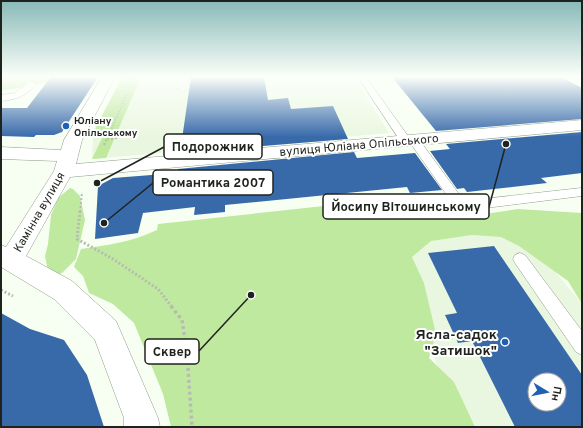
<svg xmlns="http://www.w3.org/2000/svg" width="583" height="428" font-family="Overpass,sans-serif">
<rect width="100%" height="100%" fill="#f7fff2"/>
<!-- built -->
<g fill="#eaf7e0" fill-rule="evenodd">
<polygon points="122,77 354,77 389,133 92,159 93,133"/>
<path d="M 516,224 L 582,304 L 582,427 L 463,427 L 385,240 ZM 535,380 L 559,380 L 559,404 L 535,404 Z"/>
</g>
<!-- green -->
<g fill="#c0e9a0">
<polygon points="1,77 56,77 53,82 1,91"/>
<polygon points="122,77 141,77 106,158 92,159 105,132 93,133"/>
<polygon points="70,188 73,189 80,196 85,220 76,259 62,273 56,275 48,271 45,256 48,244 51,215 58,198"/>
<path d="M 361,202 L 366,214 L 392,218 L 435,211 L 472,216 L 518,209 L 582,213 L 582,304 L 568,281 L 519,246 L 501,237 L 472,235 L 431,241 L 412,257 L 424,283 L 436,334 L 429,358 L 454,382 L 475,427 L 171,427 L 163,394 L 134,323 L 113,304 L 89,293 L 83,276 L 74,267 L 81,249 C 108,245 132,242 157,230 L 158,224 Z"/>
</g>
<!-- building -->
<g fill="#386aaa" fill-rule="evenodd">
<polygon points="51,77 98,77 62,132 54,135 36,135 34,137 1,136 1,108 27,108"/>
<polygon points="191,77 264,77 268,100 288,98 291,109 333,106 348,139 180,153"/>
<polygon points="392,77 561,77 582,88 582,119 436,131"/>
<polygon points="582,132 582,173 541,178 547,183 467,192 464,188 457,189 430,151 450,149 446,144"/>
<polygon points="354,152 357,158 415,153 442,190 410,193 407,187 225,205 225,212 194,215 195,207 143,213 138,233 95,239 98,186 113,178 177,173 178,169"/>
<path d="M 494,246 L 582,375 L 582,427 L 515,427 L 472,341 L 458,343 L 445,315 L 457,313 L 428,253 ZM 535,380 L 559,380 L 559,404 L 535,404 Z"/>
<polygon points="1,313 30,329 64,340 87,375 104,427 1,427"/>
</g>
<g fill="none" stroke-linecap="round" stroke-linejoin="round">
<!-- service casing -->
<g stroke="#919a8b" stroke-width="1">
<g id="service">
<polygon points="358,77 366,77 410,139 414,137 418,138 464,201 581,188 582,196 461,211 379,206 377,203 379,200 383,198 451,201 409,141 405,143 401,142"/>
<path d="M 29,82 L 32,82 L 36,84 C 27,96 15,100 1,101 L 1,95 L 15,93 Z"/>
<polygon points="520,253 525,255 582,331 582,355 576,352 515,263 513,259 515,255"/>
</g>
</g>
<!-- minor casing -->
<g stroke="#919a8b" stroke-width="1">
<polygon id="minor" points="102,77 115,77 82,140 76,164 582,120 582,130 70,177 26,256 72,281 116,321 158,418 160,427 124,427 124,418 95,340 54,299 1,267 1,245 6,247 54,171 57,161 1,159 1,147 61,150 64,140"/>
</g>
<!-- path-far3 -->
<g stroke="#b5bcb1" stroke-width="1.5" stroke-dasharray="1.5 1.5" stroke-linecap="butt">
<polyline points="131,86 135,77"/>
<polyline points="177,89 180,89"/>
<polyline points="108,137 127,94"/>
</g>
<!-- path-far2 -->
<g stroke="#b5bcb1" stroke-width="2" stroke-dasharray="2 2" stroke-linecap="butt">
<polyline points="107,139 118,138"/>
<polyline points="104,145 108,136"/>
<polyline points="80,212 82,192"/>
</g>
<!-- path-far1 -->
<g stroke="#b5bcb1" stroke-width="3" stroke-dasharray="2 2" stroke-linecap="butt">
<polyline points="80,211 77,239 113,259 158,289 172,307"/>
<polyline points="1,290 13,296"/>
</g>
<!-- path -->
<polyline stroke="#b5bcb1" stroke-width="3.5" stroke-dasharray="3 3" stroke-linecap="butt" points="171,306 182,320 187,353 192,427"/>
<!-- service -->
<use href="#service" fill="#fff" fill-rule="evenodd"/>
<!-- minor -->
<use href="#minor" fill="#fff" fill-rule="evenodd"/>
</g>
<!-- sky -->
<linearGradient id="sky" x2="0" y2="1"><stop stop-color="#87b9b8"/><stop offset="0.56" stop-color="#fbfff9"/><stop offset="1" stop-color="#fbfff9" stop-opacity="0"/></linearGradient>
<rect width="583" height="137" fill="url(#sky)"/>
<!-- markers -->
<g fill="#1e61b2" stroke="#fff" stroke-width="1.5">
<circle cx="66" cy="126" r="4"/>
<circle cx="505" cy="342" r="4"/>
</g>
<g text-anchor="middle" stroke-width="4" stroke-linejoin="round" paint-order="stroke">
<!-- far-poi labels -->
<g font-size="10" font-weight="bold" fill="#1f231d" stroke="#fff" text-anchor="start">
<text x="74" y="124">Юліану<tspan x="74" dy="12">Опільському</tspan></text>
</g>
<!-- street labels -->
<g font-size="12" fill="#1f231d" stroke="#fff">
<text transform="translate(359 145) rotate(-5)" y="4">вулиця Юліана Опільського</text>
<text transform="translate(39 212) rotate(-60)" y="4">Камінна вулиця</text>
</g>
<!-- near-poi labels -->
<g font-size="14" font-weight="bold" fill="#1f231d" stroke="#fff" text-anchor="end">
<text x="497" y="339">Ясла-садок<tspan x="497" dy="16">"Затишок"</tspan></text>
</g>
</g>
<!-- callouts -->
<path fill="none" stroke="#1f231d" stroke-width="1.5" d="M97 183L164 147M104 223L153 183M506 144L489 207M251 295L199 351"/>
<g fill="#1f231d" stroke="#fff" stroke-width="1.5">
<circle cx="97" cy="183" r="4"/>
<circle cx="104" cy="223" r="4"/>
<circle cx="506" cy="144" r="4"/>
<circle cx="251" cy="295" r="4"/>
</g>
<g fill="#fff" stroke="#1f231d" stroke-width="1.5">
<rect x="164" y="134" width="98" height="25" rx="4"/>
<rect x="153" y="170" width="120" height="25" rx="4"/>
<rect x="323" y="194" width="166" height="25" rx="4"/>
<rect x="145" y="339" width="54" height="25" rx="4"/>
</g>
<g font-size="13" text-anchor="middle" font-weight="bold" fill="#1f231d">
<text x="213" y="151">Подорожник</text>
<text x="213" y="187">Романтика 2007</text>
<text x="406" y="211">Йосипу Вітошинському</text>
<text x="172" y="356">Сквер</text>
</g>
<!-- border -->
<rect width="583" height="428" fill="none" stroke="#1f231d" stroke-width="4"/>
<!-- north arrow -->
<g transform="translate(547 392) rotate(100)"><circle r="19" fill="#ffffff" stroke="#a5a7a5"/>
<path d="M0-3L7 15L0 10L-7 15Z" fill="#1e61b2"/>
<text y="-6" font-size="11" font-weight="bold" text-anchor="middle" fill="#1f231d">Пн</text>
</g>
</svg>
